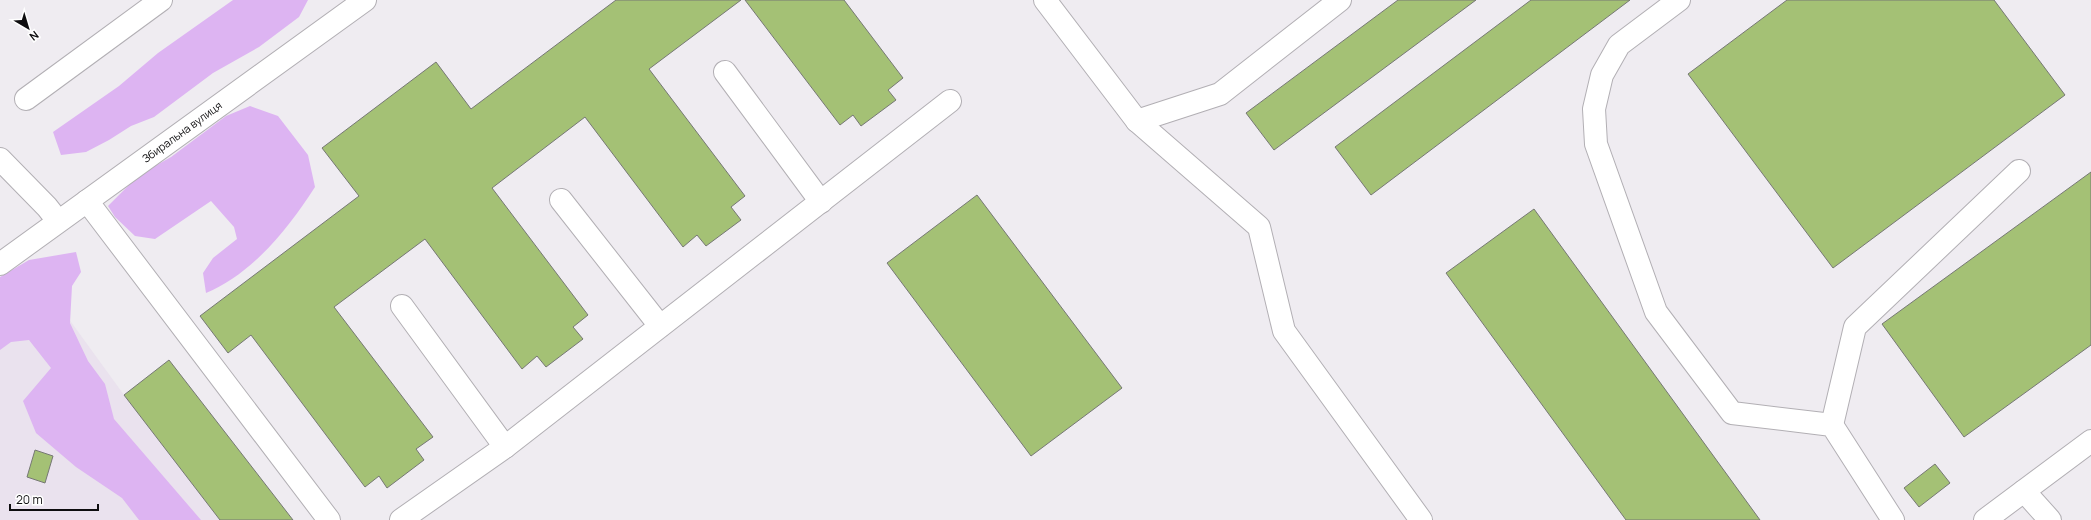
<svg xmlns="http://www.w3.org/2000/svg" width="2091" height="520" font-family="Manrope,sans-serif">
<rect width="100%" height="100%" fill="#efecf1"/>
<!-- built -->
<polygon fill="#eae2ee" points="50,293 124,395 220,520 0,520 0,329"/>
<!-- green -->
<g fill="#ddb4f2">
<polygon points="233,0 308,0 299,17 259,47 213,73 154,117 131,126 109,140 86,152 61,155 53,132 119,86 158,53"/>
<path d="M 250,106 L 278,116 L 308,155 L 315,187 C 288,229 253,273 206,293 L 203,273 L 213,258 L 237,239 L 234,227 L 211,201 L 155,239 L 135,236 L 115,217 L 108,206 L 139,175 L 171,157 L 226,116 Z"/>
<polygon points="76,252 81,272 72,286 70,323 88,361 105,384 114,419 201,520 139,520 122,498 76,467 36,433 23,401 51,368 29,340 11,342 0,350 0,277 29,260"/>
</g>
<!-- building -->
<g fill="#a4c175" stroke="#767874">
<polygon points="616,0 741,0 649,69 745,196 731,207 741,220 706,246 697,235 683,247 585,117 492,188 588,315 573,327 583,339 546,367 537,356 522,369 425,239 334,307 433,437 416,449 424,460 387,488 379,476 365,487 251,335 228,353 200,316 359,196 322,148 436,62 471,109"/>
<polygon points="745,0 844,0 903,78 888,90 896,100 861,126 853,115 840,125"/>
<polygon points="1398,0 1476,0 1274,150 1246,113"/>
<polygon points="1531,0 1630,0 1371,195 1335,147"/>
<polygon points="1787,0 1994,0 2065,95 1833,268 1688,74"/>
<polygon points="2091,172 2091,345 1964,437 1882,324"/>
<polygon points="977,195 1122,388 1031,456 887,263"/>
<polygon points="1534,209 1760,520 1626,520 1446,273"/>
<polygon points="169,360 293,520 220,520 124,395"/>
<polygon points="35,450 53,456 45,483 27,477"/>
<polygon points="1935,464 1950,483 1919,507 1904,488"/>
</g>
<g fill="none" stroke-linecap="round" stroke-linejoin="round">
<!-- minor casing -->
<g stroke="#b2afb4" stroke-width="24">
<g id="minor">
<polyline points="1045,0 1137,121 1259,227 1284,331 1421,520"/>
<polyline points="1679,0 1619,45 1602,75 1594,109 1596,144 1656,312 1732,413 1832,425 1893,520"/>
<polyline points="725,72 821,202"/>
<polyline points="26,99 161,0"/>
<polyline points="1137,121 1220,94 1340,0"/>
<polyline points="0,159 47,207 58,221"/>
<polyline points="561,200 660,326"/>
<polyline points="87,201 329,520"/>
<polyline points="0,264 365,0"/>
<polyline points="402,306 505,447"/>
<polyline points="1832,425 1855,327 2019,171"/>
<polyline points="2024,491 2050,520"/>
<polyline points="401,520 505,447 950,101"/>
<polyline points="1985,520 2091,441"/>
</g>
</g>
<!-- minor -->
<use href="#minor" stroke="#fff" stroke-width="22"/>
</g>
<g text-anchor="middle" stroke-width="4" stroke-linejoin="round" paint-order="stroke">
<!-- street labels -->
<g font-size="11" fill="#0e0d0f" stroke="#fff">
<text transform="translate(182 132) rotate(-36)" y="4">Збиральна вулиця</text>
</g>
</g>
<!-- north arrow -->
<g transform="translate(28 28) rotate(142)" stroke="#ffffff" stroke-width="3" paint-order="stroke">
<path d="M0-3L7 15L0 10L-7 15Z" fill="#0e0d0f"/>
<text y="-6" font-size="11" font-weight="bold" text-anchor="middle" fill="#0e0d0f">N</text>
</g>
<!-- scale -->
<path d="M10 504v6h88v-6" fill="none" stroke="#0e0d0f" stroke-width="2"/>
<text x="16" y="504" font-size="12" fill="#0e0d0f" stroke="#ffffff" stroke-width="3" paint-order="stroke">20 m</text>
</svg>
